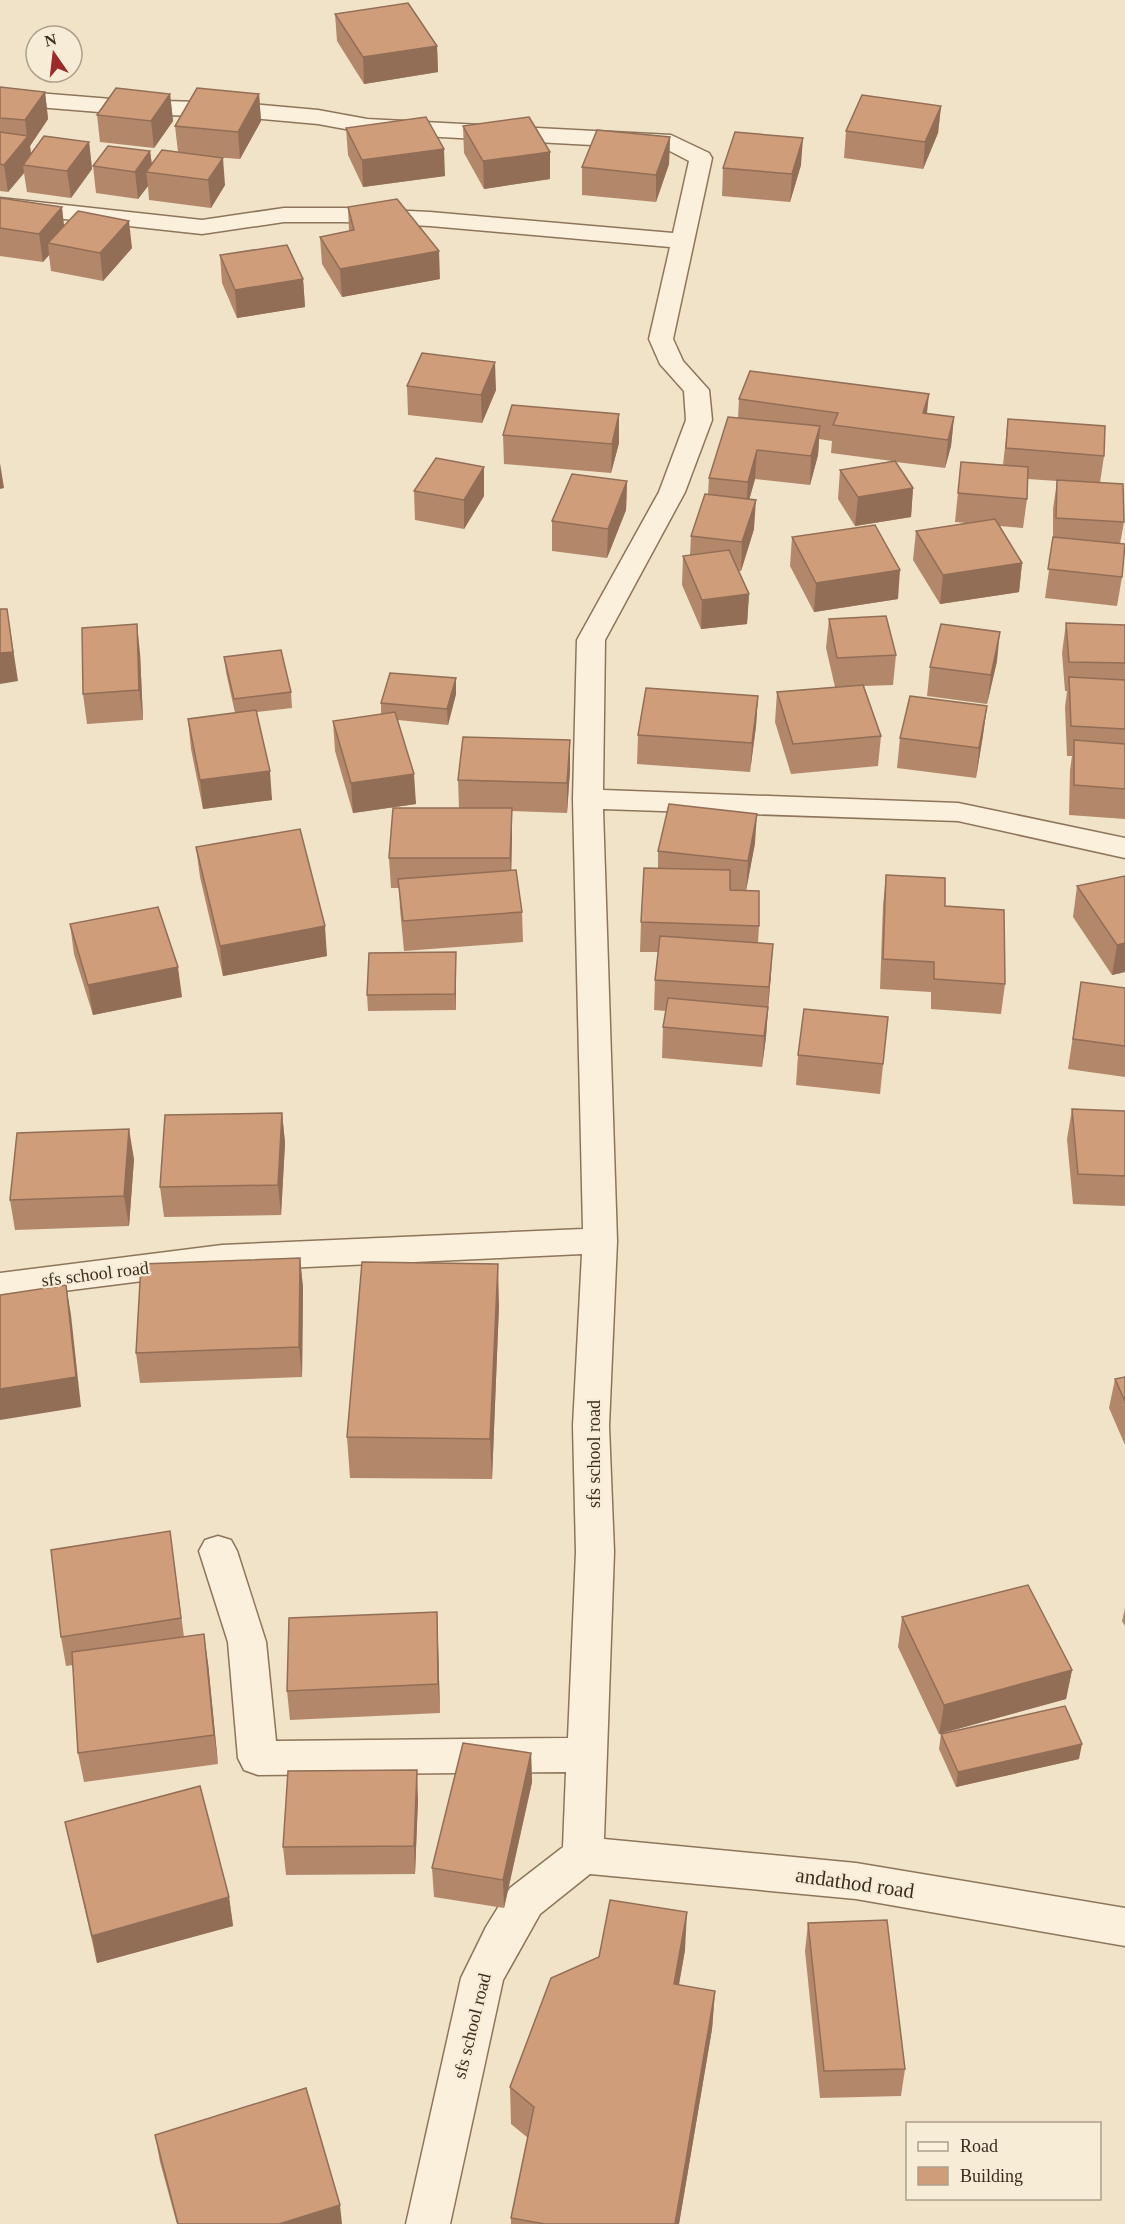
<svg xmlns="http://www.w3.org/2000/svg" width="1125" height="2224" font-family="'Times New Roman',serif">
<rect width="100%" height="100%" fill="#f0e3c7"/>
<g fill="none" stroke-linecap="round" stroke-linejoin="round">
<!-- street casing -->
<g stroke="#8d755b" stroke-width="3">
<polygon id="street" points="0,90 124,100 241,103 318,110 367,119 671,135 709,153 712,158 673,339 683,361 709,390 712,420 685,492 605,640 603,790 958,803 1125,838 1125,858 958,821 603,809 617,1241 609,1426 614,1552 604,1839 856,1863 1125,1908 1125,1946 856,1899 590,1874 540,1914 503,1980 450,2224 406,2224 461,1978 486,1927 510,1888 563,1847 566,1772 258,1775 244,1770 238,1758 228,1642 199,1551 205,1540 218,1536 231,1540 237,1551 266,1642 276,1741 568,1738 576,1552 573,1426 582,1254 222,1271 0,1299 0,1273 222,1245 583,1229 573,799 577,640 659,492 686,420 684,391 660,364 649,339 670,247 430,226 344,222 284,222 202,234 0,212 0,198 202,220 284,208 344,208 430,212 673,233 689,161 666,149 367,133 318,124 241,117 124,114 0,104"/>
</g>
<!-- street -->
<use href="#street" fill="#faf0db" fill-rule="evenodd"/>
</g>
<!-- wall -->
<g fill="#b3876a">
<polygon points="335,14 437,46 438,72 364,84 337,41"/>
<polygon points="0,87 45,92 48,119 30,146 31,154 89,142 92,169 71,198 27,192 24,173 8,192 0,191"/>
<polygon points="170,94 173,121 154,148 100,142 97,115"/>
<polygon points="259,94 261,121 240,159 212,157 225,185 211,208 149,200 148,186 138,199 96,193 93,166 150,151 152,165 178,152 175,126"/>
<polygon points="941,106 938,133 923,169 844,158 846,131"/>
<polygon points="463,126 550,179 484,189 464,153"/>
<polygon points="346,128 445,176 363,187 348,155"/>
<polygon points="670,137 669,164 656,202 582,195 582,167"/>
<polygon points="801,165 790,202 722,196 723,168"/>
<polygon points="0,198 64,225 132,248 103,281 51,271 49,255 43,262 0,256"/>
<polygon points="348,207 440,279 342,297 322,264 320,237 349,231"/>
<polygon points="220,255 303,279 305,307 237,318 222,283"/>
<polygon points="407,386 496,390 482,423 408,415"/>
<polygon points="739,399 927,414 954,417 951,446 945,468 896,462 913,488 911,517 855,526 838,499 840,470 892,461 831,453 832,441 819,439 818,455 810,485 755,479 749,500 754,529 741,571 739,571 749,594 747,624 701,629 682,585 683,556 690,555 691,536 708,494 709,478 738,418"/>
<polygon points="619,414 619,443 611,473 504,464 503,435"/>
<polygon points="1008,419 1104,456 1100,483 1124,522 1120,544 1122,577 1117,606 1045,598 1053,542 1053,509 1057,481 1028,479 1027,499 1023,528 999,526 1022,563 1019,592 940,604 913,560 916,531 966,523 955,522 961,462 1003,465"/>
<polygon points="627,481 626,510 607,558 552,551 552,521"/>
<polygon points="414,491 484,496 464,529 415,520"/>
<polygon points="792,537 898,599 814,612 790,566"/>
<polygon points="829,619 896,655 893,685 864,686 881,736 878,766 791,774 775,722 777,692 835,687 826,648"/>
<polygon points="1066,623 1125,625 1125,819 1069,815 1070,770 1072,756 1067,756 1065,707 1067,691 1065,691 1062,653"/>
<polygon points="140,653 143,720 87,724 83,694"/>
<polygon points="224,657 291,692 292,708 257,712 272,800 203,809 191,749 188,719 235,713 226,672"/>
<polygon points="997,661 987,704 927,696 930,667"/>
<polygon points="456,694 448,725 398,720 416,804 353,813 335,751 333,721 381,714 381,703"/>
<polygon points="758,696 756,726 750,772 637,764 638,735"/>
<polygon points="987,706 983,735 976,778 897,768 900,738"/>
<polygon points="570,770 567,813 512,811 511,870 522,912 523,942 404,951 400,909 399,888 391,888 389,858 459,808 458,780"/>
<polygon points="755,843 746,890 759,926 758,943 771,974 766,1037 762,1067 662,1058 663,1027 666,1011 654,1010 655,980 658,952 640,952 641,922 658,868 658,851"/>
<polygon points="196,847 327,956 223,976 200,877"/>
<polygon points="886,875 945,906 1005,984 1001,1014 931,1009 931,992 880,989 883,905"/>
<polygon points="1125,876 1125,972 1112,975 1073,917 1077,886"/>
<polygon points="70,924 182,997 93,1015 74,954"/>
<polygon points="456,968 456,1010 368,1011 367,995"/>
<polygon points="1081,982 1125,988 1125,1077 1068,1069"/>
<polygon points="888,1017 880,1094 796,1085 798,1055"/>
<polygon points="1072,1109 1125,1111 1125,1206 1073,1204 1067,1139"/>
<polygon points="282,1113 285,1143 281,1215 164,1217 160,1187"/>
<polygon points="134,1159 129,1226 15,1230 10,1200"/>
<polygon points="300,1258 303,1288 302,1377 140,1383 136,1353"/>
<polygon points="499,1305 492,1479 350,1478 347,1437"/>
<polygon points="1125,1377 1125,1445 1109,1408 1115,1379"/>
<polygon points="174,1561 184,1637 208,1663 218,1764 84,1782 78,1753 73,1665 66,1666 61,1637"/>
<polygon points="1125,1608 1125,1626 1122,1621"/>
<polygon points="437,1612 440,1713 290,1720 287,1691"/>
<polygon points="902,1617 1072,1670 1066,1699 939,1734 898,1647"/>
<polygon points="941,1734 1079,1759 956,1787 939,1749"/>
<polygon points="531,1753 532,1782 504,1908 434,1897 432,1868"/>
<polygon points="418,1799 415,1874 286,1875 283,1847"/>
<polygon points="65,1822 229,1897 233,1926 97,1963"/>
<polygon points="808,1923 905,2069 901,2096 820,2098 805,1951"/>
<polygon points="685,1950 679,1985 715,1991 712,2029 679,2224 511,2224 511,2218 528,2138 511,2124 510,2087"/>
<polygon points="155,2135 342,2224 177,2224 160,2162"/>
</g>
<!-- shaded-wall -->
<g fill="#926e56">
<polygon points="437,46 438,72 364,84 363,57"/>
<polygon points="45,92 48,119 30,146 32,163 23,165 24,173 8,192 4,165 27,137 25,120"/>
<polygon points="170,94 173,121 154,148 151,121"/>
<polygon points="259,94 261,121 240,159 238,132"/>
<polygon points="941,106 938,133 923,169 925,142"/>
<polygon points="670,137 669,164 656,202 656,175"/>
<polygon points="803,138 801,165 790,202 792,174"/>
<polygon points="89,142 92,169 71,198 67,171"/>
<polygon points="444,149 445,176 363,187 362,160"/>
<polygon points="150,151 153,173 146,172 148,186 138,199 135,172"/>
<polygon points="550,152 550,179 484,189 483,161"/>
<polygon points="223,158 225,185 211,208 208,180"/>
<polygon points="62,207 65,234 48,243 49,255 43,262 39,234"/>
<polygon points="129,221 132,248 103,281 100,253"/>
<polygon points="439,251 440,279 342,297 340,269"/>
<polygon points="303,279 305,307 237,318 235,290"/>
<polygon points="495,362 496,390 482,423 481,395"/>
<polygon points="929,394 926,423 923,413"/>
<polygon points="619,414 619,443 611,473 612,444"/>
<polygon points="954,417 951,446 945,468 948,440"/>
<polygon points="820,426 818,455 810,485 811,456"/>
<polygon points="757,450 755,479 746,511 748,482"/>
<polygon points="0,463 4,488 0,489"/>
<polygon points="484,467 484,496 464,529 464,500"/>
<polygon points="627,481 626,510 607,558 608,529"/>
<polygon points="913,488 911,517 855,526 858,497"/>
<polygon points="756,500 754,529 741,571 742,542"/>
<polygon points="1022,563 1019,592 940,604 943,575"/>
<polygon points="900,570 898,599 814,612 816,583"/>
<polygon points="749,594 747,624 701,629 702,600"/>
<polygon points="7,609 18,681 0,684 0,653"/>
<polygon points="137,624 140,653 143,720 139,690"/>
<polygon points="1000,632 997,661 987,704 991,675"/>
<polygon points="456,678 456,694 448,725 447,709"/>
<polygon points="758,696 756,726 750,772 752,743"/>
<polygon points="987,706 983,735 976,778 979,748"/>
<polygon points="570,740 570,770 567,813 567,783"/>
<polygon points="270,771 272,800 203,809 200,780"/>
<polygon points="414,774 416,804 353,813 351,783"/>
<polygon points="512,808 512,838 511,888 510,858"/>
<polygon points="757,814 755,843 746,891 748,861"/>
<polygon points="325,926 327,956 223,976 220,946"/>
<polygon points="1125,943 1125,972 1112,975 1117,945"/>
<polygon points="773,944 771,974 767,1017 769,987"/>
<polygon points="456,952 456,1010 455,994"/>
<polygon points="178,967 182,997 93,1015 88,985"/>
<polygon points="768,1007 766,1037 762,1067 764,1036"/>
<polygon points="282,1113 285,1143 281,1215 278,1185"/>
<polygon points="129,1129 134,1159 129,1226 124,1196"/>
<polygon points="300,1258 303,1288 302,1377 299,1347"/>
<polygon points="498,1264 499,1305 492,1479 490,1439"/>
<polygon points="66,1285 71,1315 81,1407 0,1420 0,1389"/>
<polygon points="437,1612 438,1641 440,1713 438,1684"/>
<polygon points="204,1634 208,1663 218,1764 214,1735"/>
<polygon points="1072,1670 1066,1699 939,1734 944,1705"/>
<polygon points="1082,1744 1079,1759 956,1787 958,1772"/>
<polygon points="531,1753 532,1782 504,1908 503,1880"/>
<polygon points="417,1770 418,1799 415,1874 414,1846"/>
<polygon points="229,1897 233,1926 97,1963 92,1936"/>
<polygon points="687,1912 685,1950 672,2022 674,1984"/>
<polygon points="715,1991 712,2029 679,2224 675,2224"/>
<polygon points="340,2205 342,2224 279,2224"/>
</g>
<!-- building -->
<g fill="#d09d7b" stroke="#926e56" stroke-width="1.5">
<polygon points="408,3 437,46 363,57 335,14"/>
<polygon points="0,87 45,92 25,120 0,118"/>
<polygon points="116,88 170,94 151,121 97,115"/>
<polygon points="197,88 259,94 238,132 175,126"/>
<polygon points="862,95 941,106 925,142 846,131"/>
<polygon points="426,117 444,149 362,160 346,128"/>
<polygon points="529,117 550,152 483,161 463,126"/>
<polygon points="597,130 670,137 656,175 582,167"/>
<polygon points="0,132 28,136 4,165 0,164"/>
<polygon points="735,132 803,138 792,174 723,168"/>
<polygon points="44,136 89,142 67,171 23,165"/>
<polygon points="108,146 150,151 135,172 93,166"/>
<polygon points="162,150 223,158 208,180 146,172"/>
<polygon points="0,198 62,207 39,234 0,228"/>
<polygon points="397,199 439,251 340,269 320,237 354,230 348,207"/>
<polygon points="78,211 129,221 100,253 48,243"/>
<polygon points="287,245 303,279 235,290 220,255"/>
<polygon points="422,353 495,362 481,395 407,386"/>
<polygon points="750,371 929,394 923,413 954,417 948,440 833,425 838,413 739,399"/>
<polygon points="512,405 619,414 612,444 503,435"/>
<polygon points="728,417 820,426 811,456 757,450 748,482 709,478"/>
<polygon points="1008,419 1105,426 1104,456 1006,448"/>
<polygon points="436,458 484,467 464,500 414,491"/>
<polygon points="895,461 913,488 858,497 840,470"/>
<polygon points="961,462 1028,467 1027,499 958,493"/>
<polygon points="572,474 627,481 608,529 552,521"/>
<polygon points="1057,480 1123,484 1124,522 1056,518"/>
<polygon points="705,494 756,500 742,542 691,536"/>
<polygon points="995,519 1022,563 943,575 916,531"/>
<polygon points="875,525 900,570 816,583 792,537"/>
<polygon points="1053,537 1125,544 1122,577 1048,569"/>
<polygon points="729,550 749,594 702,600 683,556"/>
<polygon points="0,609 7,609 13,652 0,653"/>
<polygon points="886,616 896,655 837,658 829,619"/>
<polygon points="1066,623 1125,625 1125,663 1069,662"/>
<polygon points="137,624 139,690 83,694 82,628"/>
<polygon points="941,624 1000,632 991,675 930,667"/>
<polygon points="281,650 291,692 234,699 224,657"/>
<polygon points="390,673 456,678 447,709 381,703"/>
<polygon points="1069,677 1125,680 1125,729 1071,726"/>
<polygon points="863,685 881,736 793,744 777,692"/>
<polygon points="646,688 758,696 752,743 638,735"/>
<polygon points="910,696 987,706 979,748 900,738"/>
<polygon points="256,710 270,771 200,780 188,719"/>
<polygon points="395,712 414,774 351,783 333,721"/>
<polygon points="463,737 570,740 567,783 458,780"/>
<polygon points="1074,740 1125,744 1125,789 1074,785"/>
<polygon points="669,804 757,814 748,861 658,851"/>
<polygon points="393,808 512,808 510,858 389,858"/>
<polygon points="300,829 325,926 220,946 196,847"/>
<polygon points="644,868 730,870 730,890 759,891 759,926 641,922"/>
<polygon points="516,870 522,912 403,921 398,879"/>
<polygon points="886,875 945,878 945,906 1004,910 1005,984 934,979 934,962 883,959"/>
<polygon points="1125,876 1125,943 1117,945 1077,886"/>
<polygon points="158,907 178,967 88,985 70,924"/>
<polygon points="660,936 773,944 769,987 655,980"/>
<polygon points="456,952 455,994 367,995 369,953"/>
<polygon points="1081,982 1125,988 1125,1046 1073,1039"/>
<polygon points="668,998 768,1007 764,1036 663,1027"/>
<polygon points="804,1009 888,1017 883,1064 798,1055"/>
<polygon points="1072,1109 1125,1111 1125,1176 1078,1174"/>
<polygon points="282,1113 278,1185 160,1187 165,1115"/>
<polygon points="129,1129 124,1196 10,1200 17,1133"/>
<polygon points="300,1258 299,1347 136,1353 141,1264"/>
<polygon points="362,1262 498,1264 490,1439 347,1437"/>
<polygon points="66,1285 76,1377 0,1389 0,1295"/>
<polygon points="1125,1377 1125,1401 1115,1379"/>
<polygon points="170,1531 181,1618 61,1637 51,1550"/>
<polygon points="1028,1585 1072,1670 944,1705 902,1617"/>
<polygon points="437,1612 438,1684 287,1691 289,1618"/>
<polygon points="204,1634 214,1735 78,1753 72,1652"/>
<polygon points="1065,1706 1082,1744 958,1772 941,1734"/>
<polygon points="463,1743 531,1753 503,1880 432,1868"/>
<polygon points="417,1770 414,1846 283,1847 288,1771"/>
<polygon points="200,1786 229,1897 92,1936 65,1822"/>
<polygon points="610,1900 687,1912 674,1984 715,1991 675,2224 545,2224 511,2218 534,2107 510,2087 551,1978 599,1957"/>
<polygon points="887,1920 905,2069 824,2071 808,1923"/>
<polygon points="306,2088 340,2205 279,2224 178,2224 155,2135"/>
</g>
<g text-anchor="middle" stroke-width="4.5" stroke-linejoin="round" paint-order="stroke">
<!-- street labels -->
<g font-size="18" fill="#3d2d1f" stroke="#f7edd7">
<text transform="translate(95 1274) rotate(-7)" y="6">sfs school road</text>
<text transform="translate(594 1454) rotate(-90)" y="6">sfs school road</text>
<text transform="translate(472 2026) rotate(-76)" y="6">sfs school road</text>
</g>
<!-- near-street labels -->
<g font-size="21" fill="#3d2d1f" stroke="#f7edd7">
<text transform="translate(855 1883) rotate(8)" y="7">andathod road</text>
</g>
</g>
<!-- legend -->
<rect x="906" y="2122" width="195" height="78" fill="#f7edd7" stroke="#ada08d" stroke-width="1.5"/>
<rect x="918" y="2142" width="30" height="9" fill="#faf0db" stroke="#ada08d" stroke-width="1.5"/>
<text x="960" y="2152" font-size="18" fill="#3d2d1f">Road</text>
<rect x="918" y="2167" width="30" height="18" fill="#d09d7b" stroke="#ada08d" stroke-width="1.5"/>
<text x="960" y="2182" font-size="18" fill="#3d2d1f">Building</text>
<!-- north arrow -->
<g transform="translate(54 54) rotate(346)"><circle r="28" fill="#f7edd7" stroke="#ada08d" stroke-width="1.5"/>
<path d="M0-4.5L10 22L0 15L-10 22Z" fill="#9e292b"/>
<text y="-9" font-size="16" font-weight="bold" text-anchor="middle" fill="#3d2d1f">N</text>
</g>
</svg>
